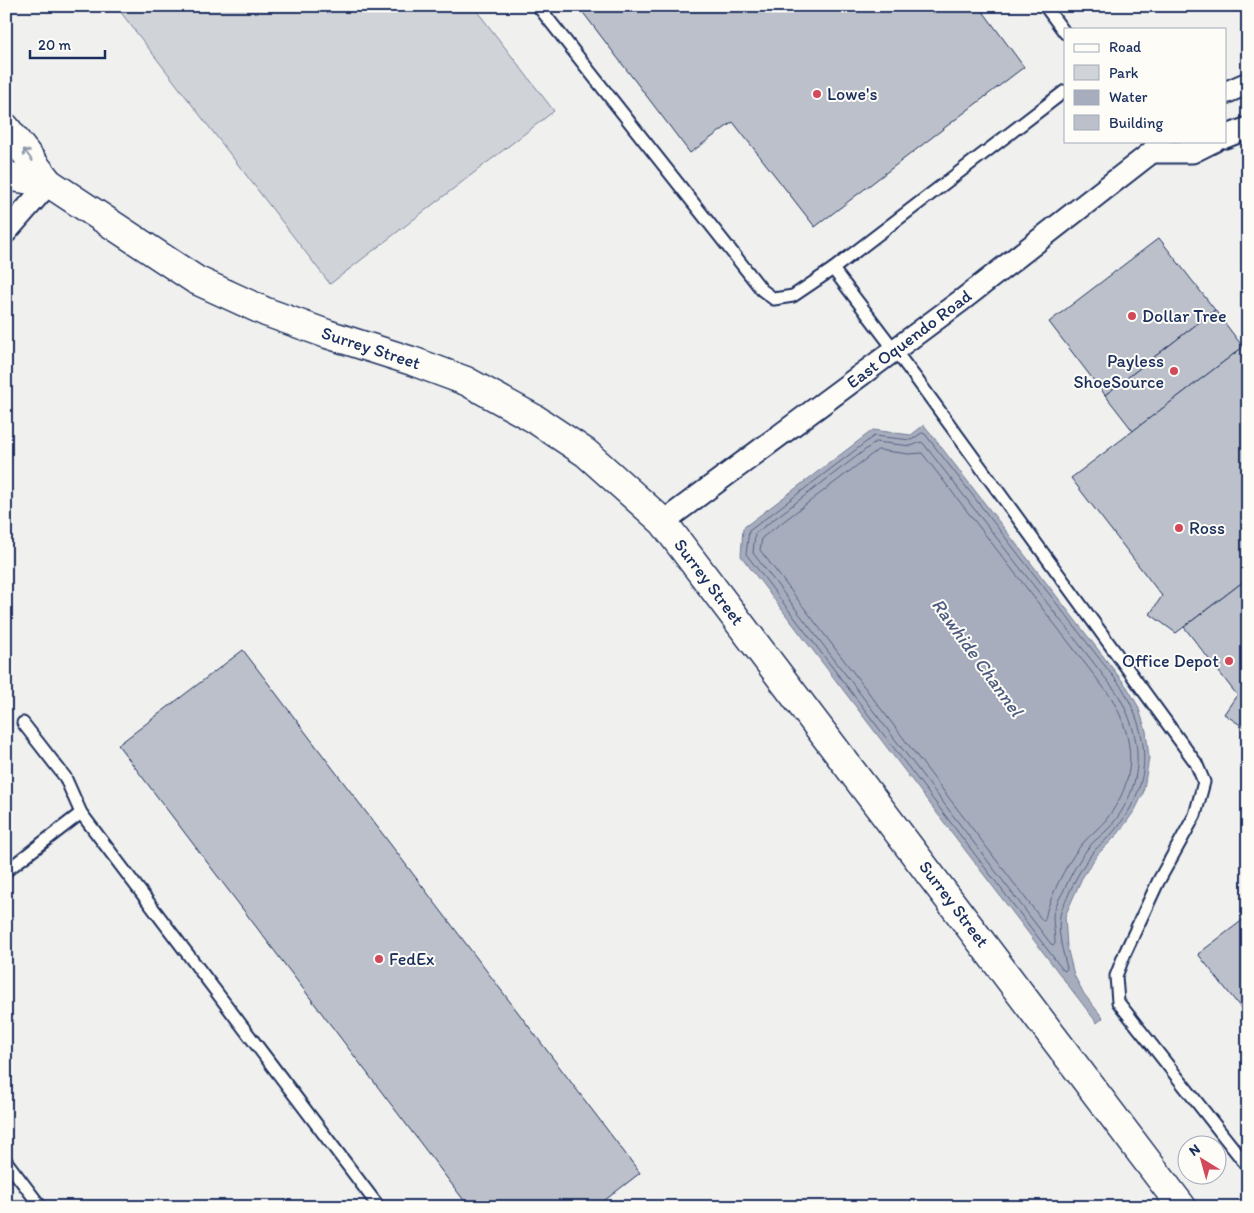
<svg xmlns="http://www.w3.org/2000/svg" width="1254" height="1213" font-family="Itim,sans-serif">
<rect width="100%" height="100%" fill="#f0f0ee"/>
<filter id="ink" filterUnits="userSpaceOnUse"><feTurbulence type="fractalNoise" baseFrequency=".02" numOctaves="2"/><feDisplacementMap in="SourceGraphic" scale="10" xChannelSelector="R" yChannelSelector="G"/><feConvolveMatrix kernelMatrix="1 2 1 2 8 2 1 2 1" color-interpolation-filters="sRGB"/></filter>
<g filter="url(#ink)">
<!-- green -->
<polygon fill="#d0d3d8" stroke="#76819b" points="116,6 473,6 554,111 330,284"/>
<!-- water -->
<polygon fill="#a7adbd" stroke="#6f7b97" points="924,425 1127,687 1138,706 1146,731 1149,758 1143,794 1135,810 1118,834 1097,855 1082,878 1065,916 1067,947 1074,975 1084,994 1103,1018 1097,1023 741,556 743,528 873,430 911,435"/>
<g fill="none" stroke-linecap="round" stroke-linejoin="round">
<!-- shore -->
<g stroke="#536184" stroke-width="1">
<path d="M 922,433 L 925,434 L 1123,689 C 1151,739 1153,785 1115,830 C 1109,838 1100,844 1093,852 C 1084,864 1076,877 1070,891 C 1067,899 1061,908 1060,916 C 1057,931 1063,953 1067,968 L 1065,971 L 1063,970 L 746,554 L 749,531 L 874,436 L 911,440 Z"/>
<path d="M 876,442 L 911,446 L 921,442 L 923,443 L 1117,693 C 1144,739 1146,784 1110,827 C 1103,835 1094,840 1088,848 C 1079,860 1071,874 1065,888 C 1061,896 1054,907 1053,916 C 1053,925 1055,934 1055,943 L 1054,945 L 1051,944 L 753,553 L 755,534 Z"/>
<path d="M 878,450 L 909,454 L 922,453 L 1111,697 C 1136,741 1138,780 1105,821 C 1098,829 1090,835 1083,843 C 1077,850 1071,859 1066,868 C 1059,880 1052,896 1047,910 C 1046,914 1046,917 1044,921 L 1042,920 L 760,550 L 762,538 Z"/>
</g>
</g>
<!-- building -->
<g fill="#bbc0ca" stroke="#1b2f5e">
<polygon points="578,6 979,6 1024,67 815,227 733,122 690,153"/>
<polygon points="1159,238 1215,310 1105,395 1049,322"/>
<polygon points="1215,310 1243,347 1133,431 1105,395"/>
<polygon points="1243,347 1248,353 1248,578 1176,633 1150,614 1162,596 1071,478"/>
<polygon points="1248,578 1248,730 1224,714 1237,695 1184,627"/>
<polygon points="243,650 640,1173 596,1207 469,1207 118,745"/>
<polygon points="1248,916 1248,1017 1198,954"/>
</g>
<g fill="none" stroke-linecap="round" stroke-linejoin="round">
<!-- service casing -->
<g stroke="#1b2f5e" stroke-width="15">
<g id="service">
<polyline points="538,6 762,290 774,299 793,296 833,269"/>
<polyline points="1045,6 1065,33"/>
<polyline points="1065,91 833,269 915,377 1196,763 1204,782 1195,815 1158,882 1125,953 1116,976 1118,1002 1248,1167"/>
<polyline points="23,723 65,777 81,813 379,1207"/>
<polyline points="6,871 81,813"/>
<polyline points="6,1161 41,1207"/>
</g>
</g>
<!-- minor casing -->
<g stroke="#1b2f5e" stroke-width="25">
<g id="minor">
<polyline points="1225,93 1248,83"/>
<polyline points="1225,137 1248,128"/>
<polyline points="1152,152 1192,152 1214,141"/>
<polyline points="6,232 49,183"/>
<polyline points="663,522 962,300 1152,152 1159,141"/>
</g>
</g>
<!-- tertiary casing -->
<g stroke="#1b2f5e" stroke-width="31">
<g id="tertiary">
<polyline points="6,128 49,183 196,280 266,312 327,334 412,361 466,381 535,419 586,453 663,522 1182,1207"/>
<polyline points="6,176 49,183"/>
</g>
</g>
<!-- service -->
<use href="#service" stroke="#fdfcf7" stroke-width="11"/>
<!-- minor -->
<use href="#minor" stroke="#fdfcf7" stroke-width="21"/>
<!-- tertiary -->
<use href="#tertiary" stroke="#fdfcf7" stroke-width="28"/>
</g>
<!-- one-way arrows -->
<defs><path id="oneway-shaft" d="M-6 0H5M1.5-3L5.5 0L1.5 3" fill="none" stroke-width="1.6" stroke-linecap="round" stroke-linejoin="round" transform="scale(1.25)"/></defs>
<use stroke="#8c96aa" href="#oneway-shaft" transform="translate(28 155) rotate(-127)"/>
</g>
<!-- markers -->
<g fill="#d1495b" stroke="#fdfcf7" stroke-width="2">
<circle cx="817" cy="94" r="5"/>
<circle cx="1132" cy="316" r="5"/>
<circle cx="1174" cy="371" r="5"/>
<circle cx="1179" cy="528" r="5"/>
<circle cx="1229" cy="661" r="5"/>
<circle cx="379" cy="959" r="5"/>
</g>
<g text-anchor="middle" stroke-width="4" stroke-linejoin="round" paint-order="stroke">
<!-- poi labels -->
<g font-size="18" fill="#1b2f5e" stroke="#fdfcf7" text-anchor="start">
<text x="827" y="100">Lowe's</text>
<text x="1142" y="322">Dollar Tree</text>
<text x="1164" y="367" text-anchor="end">Payless<tspan x="1164" dy="21">ShoeSource</tspan></text>
<text x="1189" y="534">Ross</text>
<text x="1219" y="667" text-anchor="end">Office Depot</text>
<text x="389" y="965">FedEx</text>
</g>
<!-- street labels -->
<g font-size="18" fill="#1b2f5e" stroke="#fdfcf7">
<text transform="translate(909 339) rotate(-37)" y="6">East Oquendo Road</text>
<text transform="translate(371 348) rotate(18)" y="6">Surrey Street</text>
<text transform="translate(709 582) rotate(53)" y="6">Surrey Street</text>
<text transform="translate(954 904) rotate(53)" y="6">Surrey Street</text>
</g>
<!-- water labels -->
<g font-size="19" font-style="italic" fill="#4c5b7f" stroke="#fdfcf7">
<text transform="translate(978 657) rotate(54)" y="7">Rawhide Channel</text>
</g>
</g>
<!-- margin -->
<rect width="1254" height="1213" fill="none" stroke="#fdfcf7" stroke-width="25"/>
<rect x="12" y="12" width="1229" height="1188" fill="none" stroke="#1b2f5e" stroke-width="2" filter="url(#ink)"/>
<!-- legend -->
<rect x="1064" y="28" width="162" height="115" fill="#fdfcf7" stroke="#a3aaba"/>
<rect x="1074" y="44" width="25" height="8" fill="#fdfcf7" stroke="#a3aaba"/>
<text x="1109" y="52" font-size="15" fill="#1b2f5e">Road</text>
<rect x="1074" y="65" width="25" height="15" fill="#d0d3d8" stroke="#a3aaba"/>
<text x="1109" y="78" font-size="15" fill="#1b2f5e">Park</text>
<rect x="1074" y="90" width="25" height="15" fill="#a7adbd" stroke="#a3aaba"/>
<text x="1109" y="102" font-size="15" fill="#1b2f5e">Water</text>
<rect x="1074" y="115" width="25" height="15" fill="#bbc0ca" stroke="#a3aaba"/>
<text x="1109" y="128" font-size="15" fill="#1b2f5e">Building</text>
<!-- north arrow -->
<g transform="translate(1202 1160) rotate(323)"><circle r="24" fill="#fdfcf7" stroke="#a3aaba"/>
<path d="M0-4L9 19L0 12L-9 19Z" fill="#d1495b"/>
<text y="-8" font-size="14" font-weight="bold" text-anchor="middle" fill="#1b2f5e">N</text>
</g>
<!-- scale -->
<path d="M30 50v8h75v-8" fill="none" stroke="#1b2f5e" stroke-width="2.5"/>
<text x="38" y="50" font-size="15" fill="#1b2f5e" stroke="#fdfcf7" stroke-width="4" paint-order="stroke">20 m</text>
</svg>
